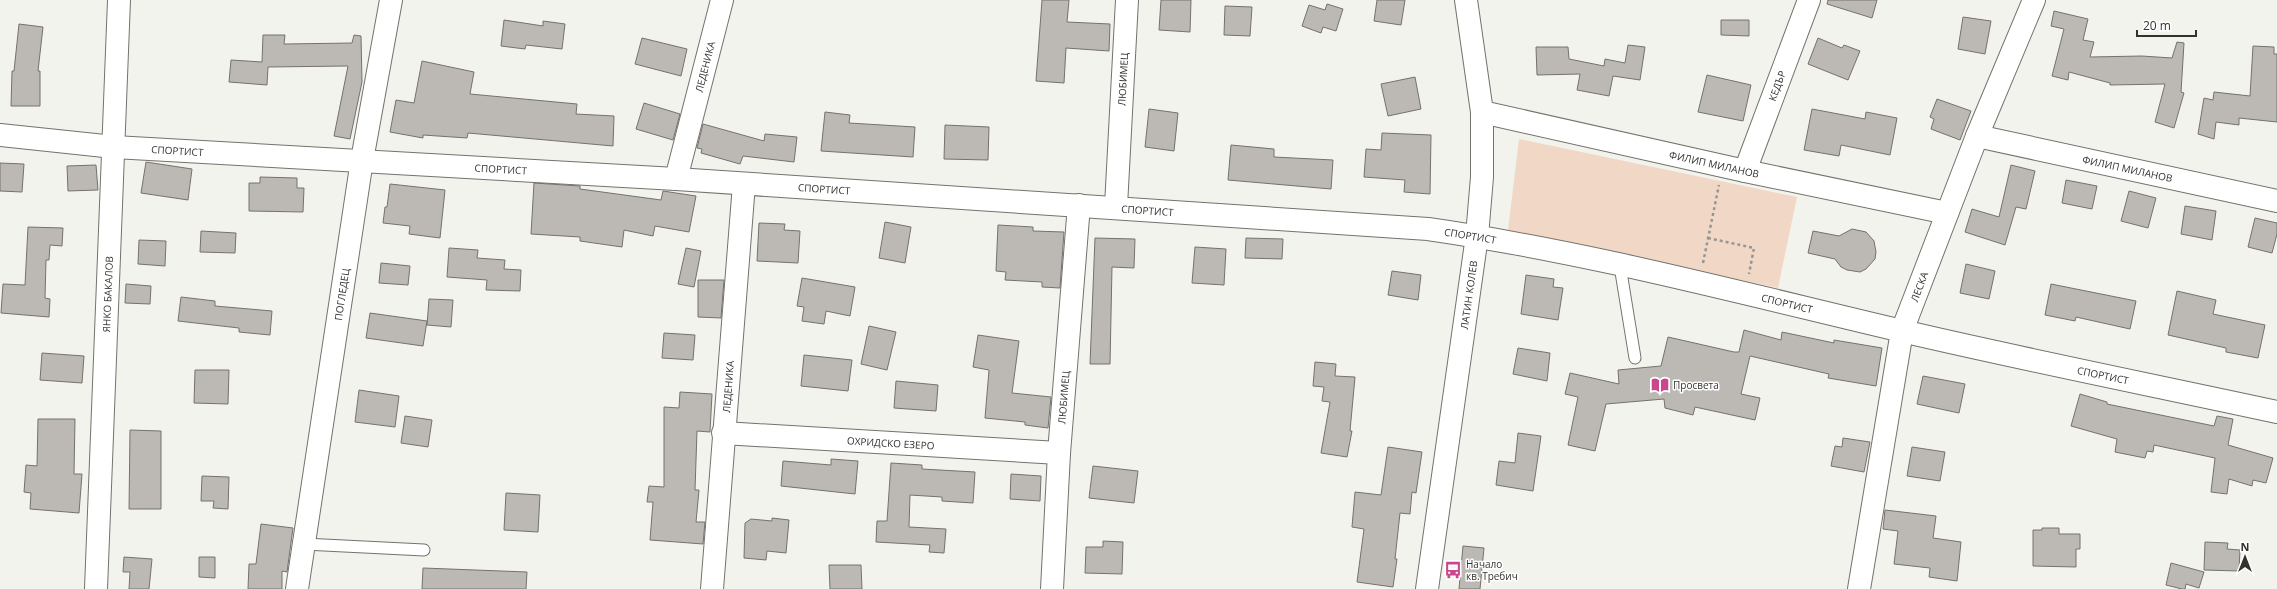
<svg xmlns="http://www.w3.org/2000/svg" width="2277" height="589" font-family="'Open Sans',sans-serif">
<rect width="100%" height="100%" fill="#f3f3ed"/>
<!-- green -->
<polygon fill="#f1d8c6" points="1519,139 1797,197 1778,288 1508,230"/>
<!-- building -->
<g fill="#bcb9b4" stroke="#75726e">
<polygon points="1042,0 1069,0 1067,22 1110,24 1109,51 1066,48 1064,83 1036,81"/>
<polygon points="1161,0 1191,0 1190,32 1159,30"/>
<polygon points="1377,0 1405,0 1401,25 1374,21"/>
<polygon points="1828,0 1877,0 1872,18 1827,4"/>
<polygon points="1327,4 1343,9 1336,31 1323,27 1321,33 1302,26 1309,5 1325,10"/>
<polygon points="1225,6 1252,7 1250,36 1224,35"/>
<polygon points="2054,11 2088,19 2083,40 2094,42 2090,57 2142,56 2172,58 2177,42 2184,43 2181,92 2184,93 2174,128 2155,122 2165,84 2110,85 2110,83 2069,72 2068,80 2052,76 2064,29 2051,26"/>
<polygon points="1963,17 1991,21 1985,54 1958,49"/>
<polygon points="504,20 543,26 543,21 565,24 562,49 526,45 525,49 501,46"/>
<polygon points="1721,20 1749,20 1749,36 1721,35"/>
<polygon points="19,24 43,27 38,71 40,71 40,106 11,106 12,71 14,71"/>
<polygon points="263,35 285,35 284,44 352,43 354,35 361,36 362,82 350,139 334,136 348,66 268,67 267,85 229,82 231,60 262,62"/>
<polygon points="642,38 687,49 681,76 635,64"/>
<polygon points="1818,38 1842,48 1844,45 1860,51 1848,80 1808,64"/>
<polygon points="1628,45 1645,47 1640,80 1613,76 1609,96 1577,90 1580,74 1537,75 1536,47 1568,47 1569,59 1604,66 1605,59 1625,63"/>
<polygon points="2253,46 2274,47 2274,54 2277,54 2277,122 2239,118 2239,125 2216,122 2214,139 2198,134 2204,98 2213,100 2214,92 2250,96"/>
<polygon points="422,61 474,72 470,94 577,104 576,114 614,116 613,146 468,133 467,138 423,135 423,138 390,132 396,100 414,103"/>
<polygon points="1707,75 1751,85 1743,121 1698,112"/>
<polygon points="1415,77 1421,109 1388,116 1381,84"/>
<polygon points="1937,99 1971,111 1960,140 1931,129 1934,119 1930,117"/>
<polygon points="644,103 680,114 673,140 636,129"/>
<polygon points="1149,109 1178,113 1174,151 1145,147"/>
<polygon points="1812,109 1865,119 1866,112 1897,118 1890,155 1841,145 1839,156 1804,150"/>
<polygon points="825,112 850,115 849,123 915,127 913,157 821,151"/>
<polygon points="703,124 764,141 765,134 797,137 794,162 743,156 740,164 701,153 702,149 697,148"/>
<polygon points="945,125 989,127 988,160 944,159"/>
<polygon points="1382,133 1431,135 1430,194 1404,192 1405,180 1364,177 1366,149 1381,150"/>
<polygon points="1231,145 1274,149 1274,157 1333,160 1331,189 1228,180"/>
<polygon points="146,162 192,169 188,200 141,193"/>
<polygon points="0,163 24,164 22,192 0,191"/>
<polygon points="96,165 98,190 68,191 67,166"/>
<polygon points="2011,165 2035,171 2026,209 2016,207 2005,245 1965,232 1972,209 1999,217"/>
<polygon points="260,177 297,178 297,188 304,188 303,212 249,211 249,183 260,183"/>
<polygon points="2066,180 2097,186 2092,209 2062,203"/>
<polygon points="534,183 580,186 580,189 661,200 663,191 696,196 689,232 655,226 653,236 624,230 622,247 580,241 580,237 531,234"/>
<polygon points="390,184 445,190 440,238 409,234 410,226 383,223 385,207 387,207"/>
<polygon points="2129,191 2156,198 2148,228 2121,221"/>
<polygon points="2185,206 2216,211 2212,240 2181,234"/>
<polygon points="2255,218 2277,223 2277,234 2272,253 2248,247"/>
<polygon points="885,222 911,227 905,263 879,258"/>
<polygon points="759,223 785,224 784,230 800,231 798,263 757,261"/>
<polygon points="998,225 1033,227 1033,231 1064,232 1060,288 1042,287 1042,282 1005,280 1006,272 996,271"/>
<polygon points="28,227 63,228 62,246 50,245 49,260 46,260 45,298 50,299 49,317 1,313 3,284 25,285"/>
<polygon points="1852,229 1866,232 1874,241 1876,252 1875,259 1866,269 1860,272 1847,270 1841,267 1835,259 1808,253 1813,231 1839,236"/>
<polygon points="201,231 236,233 235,253 200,252"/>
<polygon points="1095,238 1135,239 1134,268 1112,267 1110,364 1090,364"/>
<polygon points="1246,238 1283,239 1282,259 1245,258"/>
<polygon points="139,240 166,241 165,266 138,264"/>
<polygon points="1195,247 1226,249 1224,285 1192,283"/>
<polygon points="449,248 478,250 477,258 505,260 504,269 521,270 520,291 486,290 487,280 447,277"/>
<polygon points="686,248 701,251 694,287 678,284"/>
<polygon points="381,263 410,266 408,285 379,283"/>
<polygon points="1966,264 1995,271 1989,299 1960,293"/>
<polygon points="1392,271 1421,275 1418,300 1388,295"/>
<polygon points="1526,275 1554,279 1553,287 1563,288 1558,320 1521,314"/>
<polygon points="802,278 855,287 850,316 826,311 824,324 802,321 804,307 797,306"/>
<polygon points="698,280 724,280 721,318 698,317"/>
<polygon points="126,284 151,286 150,304 125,303"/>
<polygon points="2051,284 2136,301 2130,329 2076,317 2075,321 2045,315"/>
<polygon points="2177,291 2216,300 2213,314 2265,325 2258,358 2226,352 2226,348 2168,335"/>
<polygon points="181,297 215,301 215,306 272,311 270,335 239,332 239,328 178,321"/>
<polygon points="429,299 453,300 451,327 427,325"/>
<polygon points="370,313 427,321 423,346 366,338"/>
<polygon points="869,326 896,332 887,370 861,364"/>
<polygon points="1744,330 1781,340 1782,332 1834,343 1834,340 1882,348 1876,386 1828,378 1829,374 1750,356 1741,394 1760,398 1755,420 1695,407 1693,415 1665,408 1664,399 1606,404 1595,451 1568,445 1578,397 1565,394 1570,373 1619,384 1618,370 1661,366 1668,337 1734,352 1739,352"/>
<polygon points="664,333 695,335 693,360 662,358"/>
<polygon points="978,335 1019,341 1012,393 1051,397 1048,428 1025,425 1025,422 985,418 989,370 973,367"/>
<polygon points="1518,348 1550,353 1547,381 1513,374"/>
<polygon points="42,353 84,356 82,383 40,380"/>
<polygon points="804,355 852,360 848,391 801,386"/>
<polygon points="1315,362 1336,364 1335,376 1355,377 1350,431 1352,431 1347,457 1321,453 1330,402 1322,401 1324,387 1313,386"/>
<polygon points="195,370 229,370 228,404 194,403"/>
<polygon points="1923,376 1965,384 1959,413 1917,404"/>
<polygon points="896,381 938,385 936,411 894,408"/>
<polygon points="359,390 399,396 395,427 355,422"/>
<polygon points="680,392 712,394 710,432 697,431 695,490 699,490 696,522 705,522 703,544 650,540 653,502 647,502 649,486 664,487 664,407 679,408"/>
<polygon points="2080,394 2107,402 2107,404 2214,426 2217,416 2233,419 2228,445 2273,458 2266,483 2253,480 2252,486 2229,479 2227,494 2211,492 2215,458 2154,445 2153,452 2147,451 2145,458 2115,452 2117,439 2071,426"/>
<polygon points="405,416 432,420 428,447 401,443"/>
<polygon points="38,419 75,419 74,474 82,474 79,513 30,509 31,493 24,492 26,465 37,466"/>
<polygon points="130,430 161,431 161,509 129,509"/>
<polygon points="1518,433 1541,436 1533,491 1496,485 1499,461 1515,463"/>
<polygon points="1843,438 1870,442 1864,472 1831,466 1835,446 1842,447"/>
<polygon points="1388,447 1422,452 1416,493 1412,492 1410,514 1400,513 1395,559 1397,559 1393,587 1357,582 1364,529 1352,527 1355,492 1381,495"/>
<polygon points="1912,447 1945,452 1940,481 1907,476"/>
<polygon points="831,459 858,461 855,494 781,486 783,461 831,465"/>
<polygon points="891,463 922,465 922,469 975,472 973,503 942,501 942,497 910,495 909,527 946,529 944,553 929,552 930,545 876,542 877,521 887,521"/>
<polygon points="1093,466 1138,471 1134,503 1089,498"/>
<polygon points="1011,474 1041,476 1040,501 1010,499"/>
<polygon points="202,476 229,477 228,509 213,508 214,501 201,501"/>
<polygon points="506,493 540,495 538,532 504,530"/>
<polygon points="1885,510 1936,516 1933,538 1961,542 1957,581 1929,577 1930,568 1894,564 1898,531 1883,529"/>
<polygon points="772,518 789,520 786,553 767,551 766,560 744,558 745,523 751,519 772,521"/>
<polygon points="261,524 293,528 287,572 282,571 282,589 248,589 249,564 256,564"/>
<polygon points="2042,528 2059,528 2059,534 2080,534 2080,549 2076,549 2076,567 2033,566 2033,530 2042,530"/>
<polygon points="1103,541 1123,542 1122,574 1085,573 1086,547 1103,547"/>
<polygon points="2205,542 2228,543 2227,549 2240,550 2239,571 2204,570"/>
<polygon points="1463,546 1484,548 1480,589 1459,589"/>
<polygon points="124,557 152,559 149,589 129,589 130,572 123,572"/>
<polygon points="199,557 215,557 215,578 199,577"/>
<polygon points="2171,563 2204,572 2199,588 2186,584 2185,589 2182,589 2166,585"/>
<polygon points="829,565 861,565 862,589 830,589"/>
<polygon points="423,568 527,572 526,589 422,589"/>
</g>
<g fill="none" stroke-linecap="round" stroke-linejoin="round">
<!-- service casing -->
<g stroke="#73726d" stroke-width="13">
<g id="service">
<polyline points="1620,266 1635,358"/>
<polyline points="304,544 424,550"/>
</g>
</g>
<!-- minor casing -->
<g stroke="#73726d" stroke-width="24">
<g id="minor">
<path id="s1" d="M 1482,112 L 1745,171 L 1947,213"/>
<path id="s2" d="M 0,135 L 114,147 L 676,179 L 1428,229 C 1588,252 1745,294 1902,331 C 2026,360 2152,385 2277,412"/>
<path id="s3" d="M 1977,136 L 2277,201"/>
<path id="s4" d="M 1745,171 L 1809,0"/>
<path id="s5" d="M 676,179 L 722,0"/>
<path id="s6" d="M 1116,206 L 1127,0"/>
<path id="s7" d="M 723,433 L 1059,453"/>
<path id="s8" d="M 96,589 L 119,0"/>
<path id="s9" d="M 297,589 L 362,160 L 391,0"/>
<path id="s10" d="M 712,589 L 744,184"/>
<path id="s11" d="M 1052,589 L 1059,453 L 1079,205"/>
<path id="s12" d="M 1859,589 L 1902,331 L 1977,136 L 2034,0"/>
</g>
</g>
<!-- primary casing -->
<g stroke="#73726d" stroke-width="24">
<g id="primary">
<path id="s13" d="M 1427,589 L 1477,236 L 1482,177 L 1482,112 L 1466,0"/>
</g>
</g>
<!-- path -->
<g stroke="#969692" stroke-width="2.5" stroke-dasharray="3 3" stroke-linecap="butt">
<polyline points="1708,238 1754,248 1749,274"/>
<polyline points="1703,263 1719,185"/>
</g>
<!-- service -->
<use href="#service" stroke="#fff" stroke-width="11"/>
<!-- minor -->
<use href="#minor" stroke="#fff" stroke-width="22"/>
<!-- primary -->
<use href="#primary" stroke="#fff" stroke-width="22"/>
</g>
<!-- icons -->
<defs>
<g id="library-bare" transform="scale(1.38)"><path d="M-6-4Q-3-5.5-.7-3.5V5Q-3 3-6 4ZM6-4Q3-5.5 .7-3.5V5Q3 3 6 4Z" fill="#ca478f" stroke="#fff" stroke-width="2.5" paint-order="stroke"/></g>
<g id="bus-bare" transform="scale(1.38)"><path d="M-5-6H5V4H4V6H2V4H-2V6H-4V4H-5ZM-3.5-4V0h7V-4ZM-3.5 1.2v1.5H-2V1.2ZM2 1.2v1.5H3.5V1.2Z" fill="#ca478f" stroke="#fff" stroke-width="2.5" paint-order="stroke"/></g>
</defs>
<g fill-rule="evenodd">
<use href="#library-bare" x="1660" y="385"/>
<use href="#bus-bare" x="1453" y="570"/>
</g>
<g text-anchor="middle" stroke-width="3" stroke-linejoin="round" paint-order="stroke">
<!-- street labels -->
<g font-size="10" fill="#323230" stroke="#fff">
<text dy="4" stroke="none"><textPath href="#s5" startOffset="116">ЛЕДЕНИКА</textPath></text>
<text dy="4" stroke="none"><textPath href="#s6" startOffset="127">ЛЮБИМЕЦ</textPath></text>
<text dy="4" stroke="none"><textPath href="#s4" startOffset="91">КЕДЪР</textPath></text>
<text dy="4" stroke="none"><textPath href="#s2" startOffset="178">СПОРТИСТ</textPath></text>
<text dy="4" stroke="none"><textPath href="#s1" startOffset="238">ФИЛИП МИЛАНОВ</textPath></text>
<text dy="4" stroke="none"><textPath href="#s3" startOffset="154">ФИЛИП МИЛАНОВ</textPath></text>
<text dy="4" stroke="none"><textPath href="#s2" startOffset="502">СПОРТИСТ</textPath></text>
<text dy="4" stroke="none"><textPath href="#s2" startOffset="826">СПОРТИСТ</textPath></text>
<text dy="4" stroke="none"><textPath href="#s2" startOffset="1150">СПОРТИСТ</textPath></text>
<text dy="4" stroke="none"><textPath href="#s2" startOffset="1474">СПОРТИСТ</textPath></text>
<text dy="4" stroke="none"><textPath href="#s12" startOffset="309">ЛЕСКА</textPath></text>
<text dy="4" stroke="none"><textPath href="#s9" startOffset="298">ПОГЛЕДЕЦ</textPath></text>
<text dy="4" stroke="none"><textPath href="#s8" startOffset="295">ЯНКО БАКАЛОВ</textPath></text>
<text dy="4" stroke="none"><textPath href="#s13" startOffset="297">ЛАТИН КОЛЕВ</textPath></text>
<text dy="4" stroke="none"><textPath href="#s2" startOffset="1798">СПОРТИСТ</textPath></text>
<text dy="4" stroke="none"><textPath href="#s2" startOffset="2122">СПОРТИСТ</textPath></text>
<text dy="4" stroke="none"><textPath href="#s10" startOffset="203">ЛЕДЕНИКА</textPath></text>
<text dy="4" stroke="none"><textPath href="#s11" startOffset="192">ЛЮБИМЕЦ</textPath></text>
<text dy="4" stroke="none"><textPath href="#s7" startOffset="168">ОХРИДСКО ЕЗЕРО</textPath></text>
</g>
<!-- poi labels -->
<g font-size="10" fill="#323230" stroke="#fff" text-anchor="start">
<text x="1673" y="389">Просвета</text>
<text x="1466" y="568">Начало<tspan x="1466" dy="12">кв. Требич</tspan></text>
</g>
</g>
<!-- north arrow -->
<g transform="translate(2245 557)" stroke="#ffffff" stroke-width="3" paint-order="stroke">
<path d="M0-3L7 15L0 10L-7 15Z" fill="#323230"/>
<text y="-6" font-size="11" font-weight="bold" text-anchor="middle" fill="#323230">N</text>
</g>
<!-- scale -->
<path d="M2137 30v6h59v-6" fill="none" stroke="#323230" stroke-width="2"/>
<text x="2143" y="30" font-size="12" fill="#323230" stroke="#ffffff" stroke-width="3" paint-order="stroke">20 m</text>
</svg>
